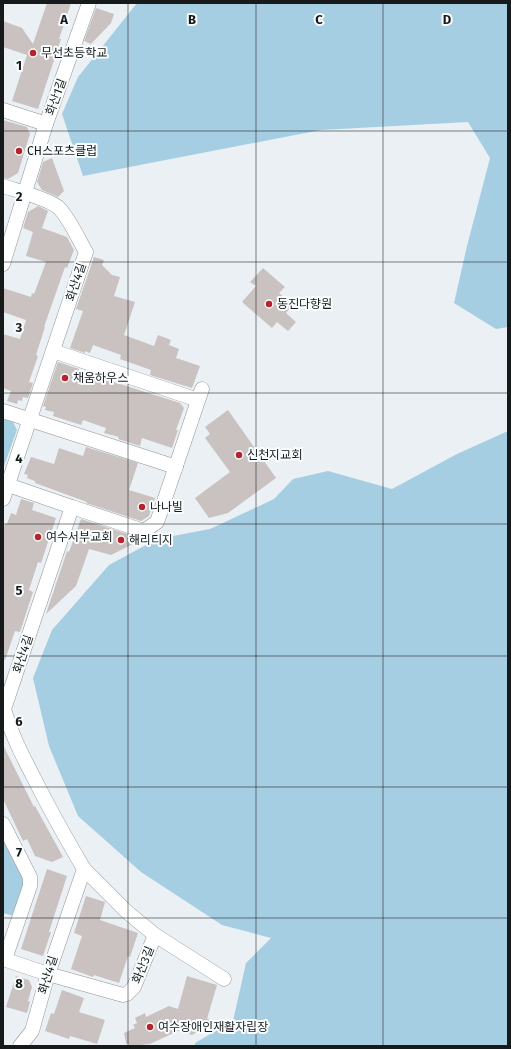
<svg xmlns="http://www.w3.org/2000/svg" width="511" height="1049" font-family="'Fira Sans','Noto Sans KR',sans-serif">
<rect width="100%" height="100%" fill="#eaf0f4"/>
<!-- green -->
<g fill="#a6cee3">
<polygon points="137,3 508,3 508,327 496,329 454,303 467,246 490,158 468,122 321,130 83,176 62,114 78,77"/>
<polygon points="3,419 13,422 17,430 3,469"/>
<polygon points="508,431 508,1046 195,1046 195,1043 233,1021 246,963 271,938 222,925 141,872 78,816 49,746 33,678 52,630 109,565 157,539 210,529 274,499 293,479 328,471 392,489 457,454"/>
<polygon points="3,839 22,875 23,885 14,916 3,913"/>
</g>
<!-- building -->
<g fill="#c9c2c1">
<polygon points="47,3 71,3 59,39 61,39 38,109 12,101 27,55 3,47 3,21 22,28 33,44"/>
<polygon points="96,8 114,14 111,23 91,44 84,41"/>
<polygon points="3,120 27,127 30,134 18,173 8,179 3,178"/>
<polygon points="52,158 64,191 58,197 42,190 37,182 43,162"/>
<polygon points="38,206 48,211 42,228 67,237 74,250 67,268 65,267 44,327 45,327 36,355 38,356 29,382 33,383 28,398 23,397 22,401 18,400 17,404 7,401 11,391 3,388 3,334 20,339 26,320 3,312 3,288 31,297 32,293 34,294 46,262 26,256 33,232 23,228 28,212"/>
<polygon points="94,257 104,260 102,265 112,275 120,277 114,296 135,302 124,335 154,346 158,335 171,340 169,345 179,349 176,358 200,366 192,388 150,375 151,370 120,359 121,355 93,345 90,353 85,351 85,353 70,348 83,311 76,309"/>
<polygon points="263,268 285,287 279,293 293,305 286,313 296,322 288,331 277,322 272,328 242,302 256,286 250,282"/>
<polygon points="58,362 79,369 79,371 180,403 184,408 176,430 178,430 172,448 142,438 140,446 118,439 119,437 104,433 106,428 83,420 81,425 53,416 54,412 45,410 46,407 43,406"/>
<polygon points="228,410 276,478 228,513 209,518 195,498 230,472 205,438 210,434 205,427"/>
<polygon points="86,447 138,463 129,490 155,498 149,516 141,521 86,503 87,502 35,483 35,481 27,478 28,475 24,474 31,457 54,464 59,448 83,456"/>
<polygon points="21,499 34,503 32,510 56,518 41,563 38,562 29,590 33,592 20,632 15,631 5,660 3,660 3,530 5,524 7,524 11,513 16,515"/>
<polygon points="81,519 143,539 111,555 89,549 76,586 46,614 67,551 69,552"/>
<polygon points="3,745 34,807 35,806 63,857 52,862 35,856 27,839 23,841 3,799"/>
<polygon points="47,869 67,876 49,932 51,932 43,956 21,949"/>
<polygon points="86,896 105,902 100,920 138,933 130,957 128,956 119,983 94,975 93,977 71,969 82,936 74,933"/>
<polygon points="16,976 29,980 32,987 28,1001 30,1002 27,1013 6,1007"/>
<polygon points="187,976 217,985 207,1019 209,1019 207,1027 192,1035 180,1030 150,1044 131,1046 126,1043 124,1033 135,1028 133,1025 137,1023 135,1018 145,1013 146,1017 169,1006 178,1009"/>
<polygon points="62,990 84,998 79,1012 105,1020 97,1044 70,1036 69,1039 45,1031 51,1013 54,1014"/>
</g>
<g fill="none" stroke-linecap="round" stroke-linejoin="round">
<!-- minor casing -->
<g stroke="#8f9598" stroke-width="15">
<g id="minor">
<polyline points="3,110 46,124"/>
<path d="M 3,186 C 18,191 46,198 58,207 C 68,216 79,240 86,252 L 3,499"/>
<polyline points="3,264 46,124 89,3"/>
<polyline points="53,351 198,400"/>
<polyline points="3,411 176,467"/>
<polyline points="8,485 72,507"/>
<polyline points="3,824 30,877 30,886 5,959"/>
<polyline points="84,869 127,912 155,935"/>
<polyline points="3,959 48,974 123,995 127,994 134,987 155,935 224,979"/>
<path d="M 20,1046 L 32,1031 L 48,974 L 84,869 C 67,840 50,810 35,780 C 23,757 11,734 4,709 L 72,507 L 144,531 L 157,522 L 202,389"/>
</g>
</g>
<!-- minor -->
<use href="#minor" stroke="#fff" stroke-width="14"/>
</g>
<!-- grid -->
<path fill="none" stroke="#171a1b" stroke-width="1" stroke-opacity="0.55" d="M 128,3 L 128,1046M 256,3 L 256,1046M 383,3 L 383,1046M 3,131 L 508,131M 3,262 L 508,262M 3,393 L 508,393M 3,524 L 508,524M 3,656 L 508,656M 3,787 L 508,787M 3,918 L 508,918"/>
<!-- markers -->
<g fill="#b5242c" stroke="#fafdfe" stroke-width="1.5">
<circle cx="33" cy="53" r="4"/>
<circle cx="19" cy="151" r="4"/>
<circle cx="269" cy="304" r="4"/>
<circle cx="65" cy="378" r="4"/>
<circle cx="239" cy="455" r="4"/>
<circle cx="142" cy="507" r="4"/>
<circle cx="38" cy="537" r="4"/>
<circle cx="121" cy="540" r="4"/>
<circle cx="150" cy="1027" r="4"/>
</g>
<g text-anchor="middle" stroke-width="4" stroke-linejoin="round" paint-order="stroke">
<!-- poi labels -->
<g font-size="12" fill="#171a1b" stroke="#fafdfe" text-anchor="start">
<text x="41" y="57">무선초등학교</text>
<text x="27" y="155">CH스포츠클럽</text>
<text x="277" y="308">동진다향원</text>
<text x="73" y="382">채움하우스</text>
<text x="247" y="459">신천지교회</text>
<text x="150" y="511">나나빌</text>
<text x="46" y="541">여수서부교회</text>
<text x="129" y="544">해리티지</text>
<text x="158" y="1031">여수장애인재활자립장</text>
</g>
<!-- street labels -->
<g font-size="12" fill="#171a1b" stroke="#fafdfe">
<text transform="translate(56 97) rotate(-70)" y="4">화산1길</text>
<text transform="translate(76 282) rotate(-72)" y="4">화산4길</text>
<text transform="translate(23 654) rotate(-72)" y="4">화산4길</text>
<text transform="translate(143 965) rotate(-68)" y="4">화산3길</text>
<text transform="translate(48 975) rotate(-73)" y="4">화산4길</text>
</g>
</g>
<g font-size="13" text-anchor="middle" font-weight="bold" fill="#171a1b" stroke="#fafdfe" stroke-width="4" stroke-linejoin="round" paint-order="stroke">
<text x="64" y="24">A</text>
<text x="192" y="24">B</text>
<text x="319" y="24">C</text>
<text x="447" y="24">D</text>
<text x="19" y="70">1</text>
<text x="19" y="201">2</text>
<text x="19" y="332">3</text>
<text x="19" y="463">4</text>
<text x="19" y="595">5</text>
<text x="19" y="726">6</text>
<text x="19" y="857">7</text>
<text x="19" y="988">8</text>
</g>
<!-- border -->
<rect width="511" height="1049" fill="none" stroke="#171a1b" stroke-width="8"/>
</svg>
